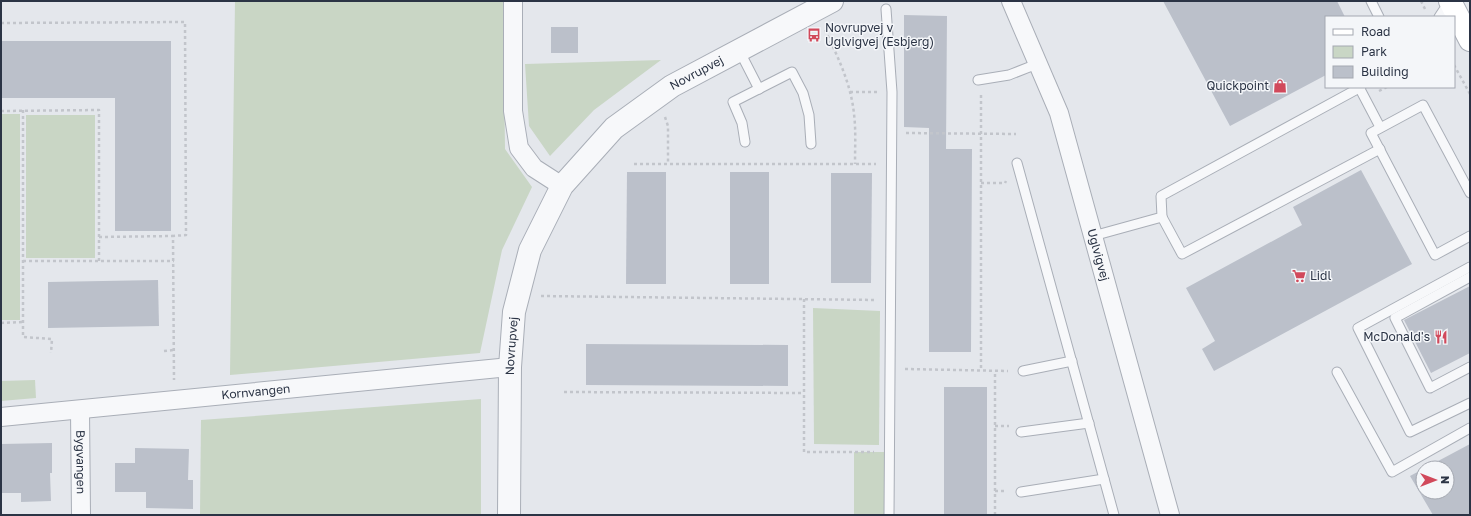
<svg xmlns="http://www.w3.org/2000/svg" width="1471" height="516" font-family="'Golos Text',sans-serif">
<rect width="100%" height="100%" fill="#e4e7ec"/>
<!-- green -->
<g fill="#c9d6c5">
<polygon points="235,1 503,1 505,149 532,187 502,250 480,353 230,375"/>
<polygon points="661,60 594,110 550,156 529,126 525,64"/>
<rect x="1" y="114" width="19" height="206"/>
<rect x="26" y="115" width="69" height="143"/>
<polygon points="813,308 880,311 879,445 814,444"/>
<polygon points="35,380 36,398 1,401 1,381"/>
<polygon points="481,399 481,515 200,515 201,420"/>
<polygon points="854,452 892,452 893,515 854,515"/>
</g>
<!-- building -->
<g fill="#bbc0ca">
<polygon points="1163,1 1337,1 1345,17 1326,17 1326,75 1230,126"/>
<polygon points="904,15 947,16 946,149 972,149 971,352 929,352 929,128 904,127"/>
<rect x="551" y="27" width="27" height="26"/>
<polygon points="1,41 171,41 171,231 115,231 115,98 1,98"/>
<polygon points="1361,170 1412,264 1214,371 1202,349 1215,341 1186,288 1302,225 1293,207"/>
<polygon points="627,172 666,172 666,284 626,284"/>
<rect x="730" y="172" width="39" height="112"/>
<polygon points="831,173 872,173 871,283 831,283"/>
<polygon points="158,280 159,326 48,328 48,282"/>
<polygon points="1470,286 1470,353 1431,373 1404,320"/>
<polygon points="586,344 788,345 788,386 586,385"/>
<rect x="944" y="387" width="43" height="128"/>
<polygon points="52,443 52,473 50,473 51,501 21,502 21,493 1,493 1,444"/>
<polygon points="1470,444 1470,515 1433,515 1410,476 1423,469 1423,492 1447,492 1447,468 1425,468"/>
<polygon points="135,448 189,449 188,480 193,480 193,509 146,508 146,492 115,492 115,463 135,463"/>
</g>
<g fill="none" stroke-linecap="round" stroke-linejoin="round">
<!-- service casing -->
<g stroke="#a9aeb7" stroke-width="11">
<g id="service">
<polyline points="1371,1 1379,17"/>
<polyline points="886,9 892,92 889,515"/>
<polyline points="1439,17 1449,2"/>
<polyline points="739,50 759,89"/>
<polyline points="978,80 1009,75 1037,64"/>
<polyline points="1360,89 1380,127"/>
<polyline points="745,142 742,123 733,102 792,72 803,93 809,115 811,144"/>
<polyline points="1017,163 1114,515"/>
<polyline points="1470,193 1423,105 1371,133 1435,255 1470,236"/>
<polyline points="1162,217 1182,254 1380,149"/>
<polyline points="1093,236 1162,217 1161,196 1361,87"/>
<polyline points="1470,267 1358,328 1410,432 1470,403"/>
<polyline points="1470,277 1395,318 1430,388 1470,367"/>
<polyline points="1023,371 1072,361"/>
<polyline points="1337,372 1392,472 1470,428"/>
<polyline points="1021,432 1089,423"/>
<polyline points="1021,492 1104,479"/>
</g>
</g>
<!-- minor casing -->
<g stroke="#a9aeb7" stroke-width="20">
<g id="minor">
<polyline points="513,1 513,111 519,148 534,168 562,186"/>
<path id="s1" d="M 1011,1 L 1059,113 L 1170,515"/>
<path id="s2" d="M 80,410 L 81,515"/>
<path id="s3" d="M 1,417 L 510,367"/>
</g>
</g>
<!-- tertiary casing -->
<g stroke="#a9aeb7" stroke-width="24">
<g id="tertiary">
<path id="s4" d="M 509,515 L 510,367 L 514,312 L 530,250 L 562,186 L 614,128 L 672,86 L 832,1"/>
</g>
</g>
<!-- secondary casing -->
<g stroke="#a9aeb7" stroke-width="24">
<polyline id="secondary" points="1450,1 1470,40"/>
</g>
<!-- path -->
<g stroke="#c2c5cb" stroke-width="2.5" stroke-dasharray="3 3" stroke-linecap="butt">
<polyline points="1421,1 1425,9"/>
<polyline points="1,23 185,22 186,235 173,236 174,380"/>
<path d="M 825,30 C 838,57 851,84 854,114 C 856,130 855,147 855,164"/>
<polyline points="1454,65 1470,94"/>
<polyline points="1379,91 1387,87"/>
<polyline points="850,92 877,92"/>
<polyline points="981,95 981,370"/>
<polyline points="23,110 23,337 52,339 51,353"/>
<polyline points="1,111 99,110 99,261"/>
<polyline points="665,117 668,126 668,164"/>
<polyline points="906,133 1016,134"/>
<polyline points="634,164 876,164"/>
<polyline points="981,183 1005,183 1006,181"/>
<polyline points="99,237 173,236"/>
<polyline points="23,261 174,261"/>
<polyline points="541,296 876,300"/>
<polyline points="804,299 804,452 874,452"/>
<polyline points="1,323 23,322"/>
<polyline points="164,351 174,350"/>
<polyline points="905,369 1008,371"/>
<polyline points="564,392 804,393"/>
<polyline points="995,426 1009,426"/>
<polyline points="995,491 1006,491"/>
<polyline points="995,515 995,371"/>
</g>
<!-- service -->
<use href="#service" stroke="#f7f8fa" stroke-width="9"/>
<!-- minor -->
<use href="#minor" stroke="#f7f8fa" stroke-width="18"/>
<!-- tertiary -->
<use href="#tertiary" stroke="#f7f8fa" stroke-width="22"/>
<!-- secondary -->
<use href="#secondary" stroke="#fff" stroke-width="22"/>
</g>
<!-- icons -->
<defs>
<g id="bus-bare" transform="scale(1.08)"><path d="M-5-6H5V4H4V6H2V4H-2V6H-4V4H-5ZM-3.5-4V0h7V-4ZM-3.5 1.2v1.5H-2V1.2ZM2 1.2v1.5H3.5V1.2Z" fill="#d1495b" stroke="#f4f6f9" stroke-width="2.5" paint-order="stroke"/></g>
<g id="shop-bare" transform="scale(1.08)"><path d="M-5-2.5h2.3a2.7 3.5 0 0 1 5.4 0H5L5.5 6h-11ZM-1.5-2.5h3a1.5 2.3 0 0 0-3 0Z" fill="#d1495b" stroke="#f4f6f9" stroke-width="2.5" paint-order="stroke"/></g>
<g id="supermarket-bare" transform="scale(1.08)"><path d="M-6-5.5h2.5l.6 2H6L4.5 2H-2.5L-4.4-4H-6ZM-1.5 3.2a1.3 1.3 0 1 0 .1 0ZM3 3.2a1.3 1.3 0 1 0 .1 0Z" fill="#d1495b" stroke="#f4f6f9" stroke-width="2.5" paint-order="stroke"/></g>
<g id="restaurant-bare" transform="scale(1.08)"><path d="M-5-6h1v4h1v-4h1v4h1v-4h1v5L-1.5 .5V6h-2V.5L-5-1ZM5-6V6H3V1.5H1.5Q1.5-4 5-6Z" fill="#d1495b" stroke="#f4f6f9" stroke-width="2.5" paint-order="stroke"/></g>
</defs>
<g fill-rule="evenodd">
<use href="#bus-bare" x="814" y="35"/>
<use href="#shop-bare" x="1280" y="86"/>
<use href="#supermarket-bare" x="1299" y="276"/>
<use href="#restaurant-bare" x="1441" y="337"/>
</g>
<g text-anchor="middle" stroke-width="3" stroke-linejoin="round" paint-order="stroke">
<!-- poi labels -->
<g font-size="12" fill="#2b3445" stroke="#f4f6f9" text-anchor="start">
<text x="825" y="32">Novrupvej v<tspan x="825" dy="14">Uglvigvej (Esbjerg)</tspan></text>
<text x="1269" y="90" text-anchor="end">Quickpoint</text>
<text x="1310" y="280">Lidl</text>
<text x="1430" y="341" text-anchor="end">McDonald's</text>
</g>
<!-- street labels -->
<g font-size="12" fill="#2b3445" stroke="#f4f6f9">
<text dy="4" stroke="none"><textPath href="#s4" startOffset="516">Novrupvej</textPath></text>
<text dy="4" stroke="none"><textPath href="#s1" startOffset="269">Uglvigvej</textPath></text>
<text dy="4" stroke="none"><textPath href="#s4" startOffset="169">Novrupvej</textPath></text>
<text dy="4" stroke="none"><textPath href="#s3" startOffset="256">Kornvangen</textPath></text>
<text dy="4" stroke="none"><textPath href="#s2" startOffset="52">Bygvangen</textPath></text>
</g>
</g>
<!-- border -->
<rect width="1471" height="516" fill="none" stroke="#2b3445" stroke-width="4"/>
<!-- legend -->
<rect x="1325" y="16" width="130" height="72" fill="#f4f6f9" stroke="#a4a8b1"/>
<rect x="1333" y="29" width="20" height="6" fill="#ffffff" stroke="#a4a8b1"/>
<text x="1361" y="36" font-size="12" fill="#2b3445">Road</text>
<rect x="1333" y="46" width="20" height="12" fill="#c9d6c5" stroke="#a4a8b1"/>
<text x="1361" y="56" font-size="12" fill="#2b3445">Park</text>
<rect x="1333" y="66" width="20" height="12" fill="#bbc0ca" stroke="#a4a8b1"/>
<text x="1361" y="76" font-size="12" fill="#2b3445">Building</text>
<!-- north arrow -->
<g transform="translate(1435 480) rotate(90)"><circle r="19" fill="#f4f6f9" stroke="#a4a8b1"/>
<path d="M0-3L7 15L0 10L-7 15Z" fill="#d1495b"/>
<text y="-6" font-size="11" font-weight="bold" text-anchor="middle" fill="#2b3445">N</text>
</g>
</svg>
